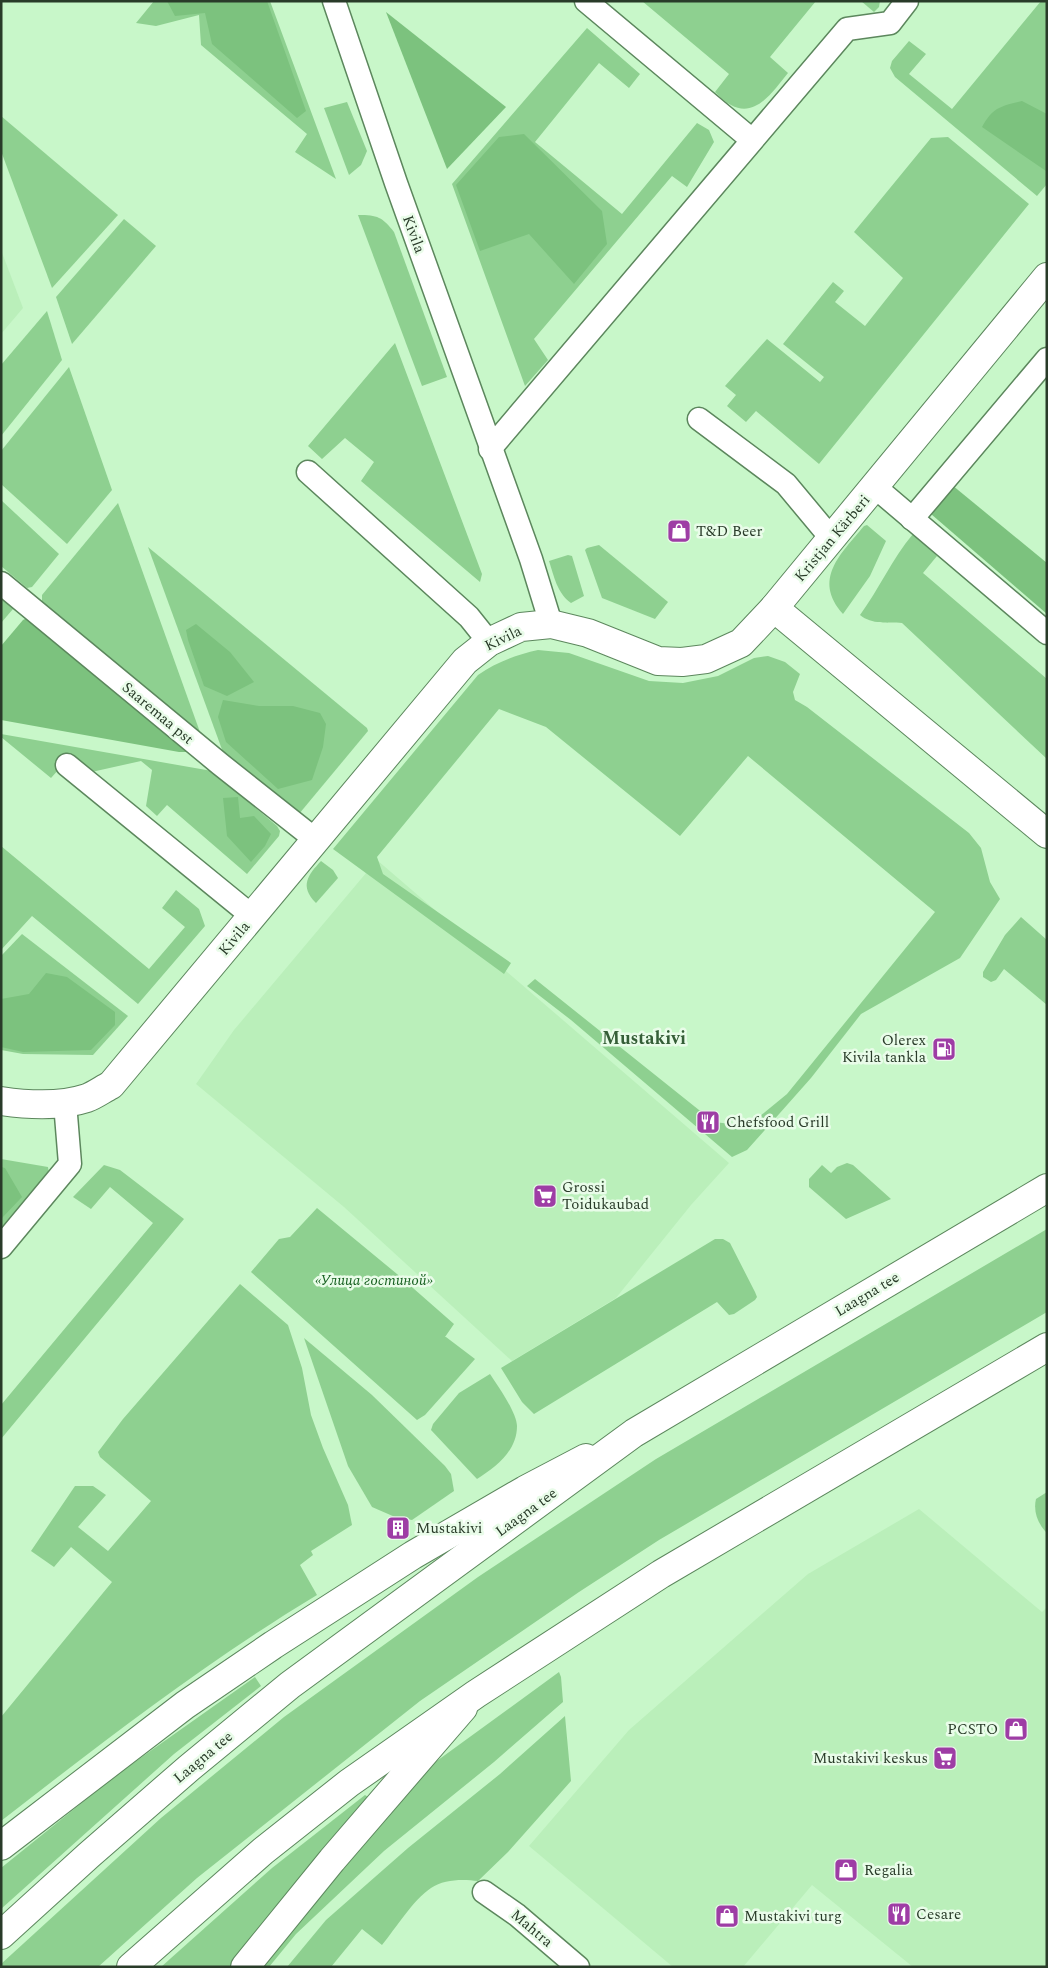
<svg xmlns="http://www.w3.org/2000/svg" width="1048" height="1968" font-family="Spectral,serif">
<rect width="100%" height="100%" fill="#c8f7c9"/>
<!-- built -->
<g fill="#baefba">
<polygon points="1,250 23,308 1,334"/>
<polygon points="377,860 729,1163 691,1205 616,1298 512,1361 344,1207 196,1084 234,1030"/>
<polygon points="919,1509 1042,1612 1047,1607 1047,1967 913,1967 812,1885 743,1967 673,1967 529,1846 629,1730 808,1574"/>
</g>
<!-- green -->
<g fill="#8ed090">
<polygon points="154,1 270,1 336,179 295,152 307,134 201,45 199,15 156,26 136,23"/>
<path d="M 642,1 L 816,1 L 770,57 L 788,73 C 774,90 756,119 731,105 C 725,102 720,97 715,92 L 729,74 Z"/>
<polygon points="861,1 880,1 879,7 874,12"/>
<polygon points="1041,1 1047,1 1047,184 1037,196 895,77 890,68 892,61 909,41 926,54 909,74 952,109"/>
<polygon points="587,28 640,74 629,88 599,63 535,142 622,214 697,123 709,130 714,142 687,187 672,176 534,339 548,360 525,386 452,184"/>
<polygon points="347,102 367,151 361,165 349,175 324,108"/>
<polygon points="1,116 118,215 52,288 1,151"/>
<polygon points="948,137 1029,204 819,464 756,411 746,422 727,406 736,395 725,386 767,339 820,382 824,377 783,344 833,282 844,291 835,302 865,326 903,278 854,232 931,138"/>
<path d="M 358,215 C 378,215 382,217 394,232 L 447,377 L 422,386 Z"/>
<polygon points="124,219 156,246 72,344 56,297"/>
<polygon points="47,311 62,360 1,436 1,365"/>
<polygon points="395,343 482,574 480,582 361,481 374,462 345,438 322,459 308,446"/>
<polygon points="69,367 112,490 67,544 1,484 1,451"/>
<polygon points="1,500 59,554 32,587 27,588 1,566"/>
<polygon points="118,503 201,735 42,603 42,595"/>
<path d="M 867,525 L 886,541 L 870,576 L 843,614 C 812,579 841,554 864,526 Z"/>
<path d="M 913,534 L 937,556 L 923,573 L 1047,679 L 1047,759 L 902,623 C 888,622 872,625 860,615 C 879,589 892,559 913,534 Z"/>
<polygon points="599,545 668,602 655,619 602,598 585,550 587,548"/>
<polygon points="148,547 367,728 368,731 299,814 224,755"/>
<path d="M 568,555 L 572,556 L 584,596 L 571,603 C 557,593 554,576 549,561 Z"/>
<polygon points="1,596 13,605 13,609 1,623"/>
<path d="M 538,650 L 569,653 L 649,681 L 683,683 L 718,676 L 754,658 L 768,656 L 785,662 L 800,674 L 793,692 L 795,700 L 807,707 L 969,833 L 981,848 L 990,882 L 1000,899 L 960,958 L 861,1014 L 811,1078 L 747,1150 L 732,1157 L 571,1020 L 527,986 L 535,979 L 714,1122 L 748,1126 L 787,1094 L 935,912 L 748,756 L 680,836 L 546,727 L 499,709 L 377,857 L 383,874 L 511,963 L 504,974 L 333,849 L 478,675 C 496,662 516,655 538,650 Z"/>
<polygon points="1,734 212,771 277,826 280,831 279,836 247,874 167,805 157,816 146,806 152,770 141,761 87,773 68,759 51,778 1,737"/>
<polygon points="1,846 149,969 185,927 162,908 176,890 199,909 205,926 138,1004 32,916 1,950"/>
<path d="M 321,861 L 333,870 L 338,878 L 316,903 C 299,886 308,875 321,861 Z"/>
<polygon points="1021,917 1047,940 1047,1005 1004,969 996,980 991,982 983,977 983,972 1005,935"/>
<polygon points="22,934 128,1016 93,1055 23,1054 1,1050 1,956"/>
<polygon points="1,1159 48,1167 49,1174 1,1233"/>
<polygon points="847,1163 853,1165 891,1199 846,1219 809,1187 809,1179 822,1165 831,1173 837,1167"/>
<polygon points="104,1165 120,1170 184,1219 1,1439 1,1405 153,1223 110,1187 91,1209 73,1197"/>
<polygon points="317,1208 397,1274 454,1324 445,1337 446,1337 475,1359 425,1415 417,1420 251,1272 279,1239 290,1237"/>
<polygon points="1047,1229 1047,1312 659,1540 579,1592 420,1701 197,1878 98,1967 1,1967 1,1964 161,1818 284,1717 478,1577 656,1459"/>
<polygon points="715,1239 723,1239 730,1243 755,1292 757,1297 755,1300 734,1314 729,1315 717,1302 534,1414 522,1402 501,1368"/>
<path d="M 240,1284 L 288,1325 L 302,1368 L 311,1415 L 323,1448 L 348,1505 L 352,1525 L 311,1551 L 313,1555 L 300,1565 L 317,1595 C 206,1662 104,1741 1,1821 L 1,1717 L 112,1582 L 71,1547 L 54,1567 L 31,1551 L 75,1486 L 93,1486 L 106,1495 L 78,1527 L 108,1551 L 151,1501 L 100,1457 L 98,1452 L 123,1419 Z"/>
<polygon points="304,1338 372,1395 445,1466 451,1474 454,1491 412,1520 395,1517 372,1507 348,1466"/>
<path d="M 490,1374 C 498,1386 517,1413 517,1426 C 517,1451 496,1467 477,1479 L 431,1430 L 433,1424 L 459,1393 Z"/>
<path d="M 1047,1492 L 1047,1533 C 1038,1524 1033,1512 1036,1499 Z"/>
<polygon points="559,1672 561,1677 563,1702 494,1762 384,1851 296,1934 269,1967 258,1967 434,1763"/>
<polygon points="255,1677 261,1686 174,1754 1,1909 1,1868 115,1776"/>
<path d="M 565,1716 L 571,1781 L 508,1852 L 478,1881 C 463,1879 444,1879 431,1888 C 413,1900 396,1928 382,1945 L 362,1929 L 331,1967 L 287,1967 L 326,1920 L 408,1848 L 500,1774 Z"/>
<polygon points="365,1795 368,1797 231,1967 161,1967 272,1868"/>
</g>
<!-- forest -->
<g fill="#7cc27e">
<polygon points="167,1 267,1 306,111 297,118 212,44 205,13 175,16"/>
<polygon points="386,12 506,107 447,169"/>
<path d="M 1022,101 L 1047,114 L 1046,171 L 982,127 C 993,107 1001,106 1022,101 Z"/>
<polygon points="524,134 602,211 607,244 574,284 529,234 480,251 456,185 499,137"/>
<polygon points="952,485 1047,563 1047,614 931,514"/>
<polygon points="27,618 190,752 179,752 1,720 1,646 23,620"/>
<polygon points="196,624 230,652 254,682 227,696 204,686 188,640 186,630"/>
<polygon points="223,700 259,706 293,706 320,713 326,724 323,747 312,780 278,789 226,742 218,717"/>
<polygon points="238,797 240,818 254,816 271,834 265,846 251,862 227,836 223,798"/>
<polygon points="46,973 67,977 115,1012 115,1025 91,1050 23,1052 1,1047 1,999 29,994"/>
<polygon points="1,1167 5,1168 22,1197 1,1219"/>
</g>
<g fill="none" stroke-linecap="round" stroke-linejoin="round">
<!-- street casing -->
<g stroke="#5c875d" stroke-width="25">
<g id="street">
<polyline points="334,1 396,183 531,559 551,624"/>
<polyline points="586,1 752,140"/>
<polyline points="699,419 786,484 831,538"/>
<polyline points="490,449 847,29 890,23 907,1"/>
<polyline points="308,472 469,617 489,642"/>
<polyline points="875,487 1047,633"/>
<polyline points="912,519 1047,359"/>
<polyline points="1,583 220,764 316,840"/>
<polyline points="67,765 252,916"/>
<polyline points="1,1247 70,1164 65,1103"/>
<polyline points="484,1892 517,1915 578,1967"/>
</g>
</g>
<!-- secondary casing -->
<g stroke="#5c875d" stroke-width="30">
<g id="secondary">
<polyline points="774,608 1047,834"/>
<path d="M 1,1101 C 28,1105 60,1107 87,1098 C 95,1095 103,1089 111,1085 L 465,661 L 489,642 L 521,627 L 551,624 L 588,633 L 658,661 L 682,662 L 706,659 L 741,643 L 774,608 L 1047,277"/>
<polyline points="1,1846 185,1705 273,1645 413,1555 525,1490 586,1458"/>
<polyline points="245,1967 332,1860 463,1708"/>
</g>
</g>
<!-- primary casing -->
<g stroke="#5c875d" stroke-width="30">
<g id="primary">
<polyline points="1,1935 89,1855 189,1768 290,1685 634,1433 1047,1188"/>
<polyline points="131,1967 263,1851 349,1783 476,1694 661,1574 1047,1347"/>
</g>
</g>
<!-- street -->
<use href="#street" stroke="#fff" stroke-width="22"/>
<!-- secondary -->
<use href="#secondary" stroke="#fff" stroke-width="28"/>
<!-- primary -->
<use href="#primary" stroke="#fff" stroke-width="28"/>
</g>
<!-- icons -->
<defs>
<g id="shop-square" transform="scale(1.25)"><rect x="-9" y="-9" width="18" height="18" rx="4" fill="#9e3da5" stroke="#e9fce9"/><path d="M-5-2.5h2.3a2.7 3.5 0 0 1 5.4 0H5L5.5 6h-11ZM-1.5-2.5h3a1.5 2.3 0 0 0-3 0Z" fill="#fff"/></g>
<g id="fuel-square" transform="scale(1.25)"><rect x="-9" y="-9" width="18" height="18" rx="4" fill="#9e3da5" stroke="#e9fce9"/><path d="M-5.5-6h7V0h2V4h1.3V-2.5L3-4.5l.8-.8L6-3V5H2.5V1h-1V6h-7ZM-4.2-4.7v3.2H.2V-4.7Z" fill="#fff"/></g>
<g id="restaurant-square" transform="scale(1.25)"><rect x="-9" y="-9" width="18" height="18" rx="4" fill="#9e3da5" stroke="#e9fce9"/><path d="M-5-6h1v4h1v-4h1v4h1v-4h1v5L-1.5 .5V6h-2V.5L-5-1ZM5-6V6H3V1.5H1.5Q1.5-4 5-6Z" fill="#fff"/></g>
<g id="supermarket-square" transform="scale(1.25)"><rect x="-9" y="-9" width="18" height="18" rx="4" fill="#9e3da5" stroke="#e9fce9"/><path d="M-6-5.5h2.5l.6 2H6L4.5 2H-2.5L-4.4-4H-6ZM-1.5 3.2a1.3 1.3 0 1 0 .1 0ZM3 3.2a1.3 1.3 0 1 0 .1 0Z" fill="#fff"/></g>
<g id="building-square" transform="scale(1.25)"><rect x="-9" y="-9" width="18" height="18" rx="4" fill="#9e3da5" stroke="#e9fce9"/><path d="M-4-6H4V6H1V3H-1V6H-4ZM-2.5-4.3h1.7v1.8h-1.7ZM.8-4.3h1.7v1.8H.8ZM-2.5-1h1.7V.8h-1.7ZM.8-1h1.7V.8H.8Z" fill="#fff"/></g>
</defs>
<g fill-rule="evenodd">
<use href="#shop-square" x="679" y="531"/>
<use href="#fuel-square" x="944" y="1049"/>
<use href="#restaurant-square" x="708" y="1122"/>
<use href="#supermarket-square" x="545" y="1196"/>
<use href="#building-square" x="398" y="1528"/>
<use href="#shop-square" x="1016" y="1729"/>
<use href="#supermarket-square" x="945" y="1758"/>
<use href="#shop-square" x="846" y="1870"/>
<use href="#restaurant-square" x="899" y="1914"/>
<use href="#shop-square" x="727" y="1916"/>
</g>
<g text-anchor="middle" stroke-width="5" stroke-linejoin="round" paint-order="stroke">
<!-- street labels -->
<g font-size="15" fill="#293b29" stroke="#e9fce9">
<text transform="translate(414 234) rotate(70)" y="5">Kivila</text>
<text transform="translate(832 538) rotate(-50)" y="5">Kristjan Kärberi</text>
<text transform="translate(503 638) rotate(-26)" y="5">Kivila</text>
<text transform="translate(158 713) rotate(40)" y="5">Saaremaa pst</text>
<text transform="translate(234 938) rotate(-50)" y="5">Kivila</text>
<text transform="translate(867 1294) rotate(-31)" y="5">Laagna tee</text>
<text transform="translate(526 1512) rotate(-36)" y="5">Laagna tee</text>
<text transform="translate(203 1757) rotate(-40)" y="5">Laagna tee</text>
<text transform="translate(532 1928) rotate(40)" y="5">Mahtra</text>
</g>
<!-- poi labels -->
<g font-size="15" fill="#293b29" stroke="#e9fce9" text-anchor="start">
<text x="696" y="536">T&amp;D Beer</text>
<text x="926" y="1045" text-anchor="end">Olerex<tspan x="926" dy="17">Kivila tankla</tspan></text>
<text x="726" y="1127">Chefsfood Grill</text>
<text x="562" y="1192">Grossi<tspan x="562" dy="17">Toidukaubad</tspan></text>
<text x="416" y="1533">Mustakivi</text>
<text x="998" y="1734" text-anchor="end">PCSTO</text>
<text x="928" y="1763" text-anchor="end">Mustakivi keskus</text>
<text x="864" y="1875">Regalia</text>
<text x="916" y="1919">Cesare</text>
<text x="744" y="1921">Mustakivi turg</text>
</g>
<!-- park labels -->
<g font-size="15" font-style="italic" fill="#166020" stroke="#e9fce9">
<text x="374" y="1285">«Улица гостиной»</text>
</g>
<!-- quarter labels -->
<g font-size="18" font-weight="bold" fill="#355e37" stroke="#e9fce9">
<text x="644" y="1044">Mustakivi</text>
</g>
</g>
<!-- border -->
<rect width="1048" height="1968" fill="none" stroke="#293b29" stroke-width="5"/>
</svg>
